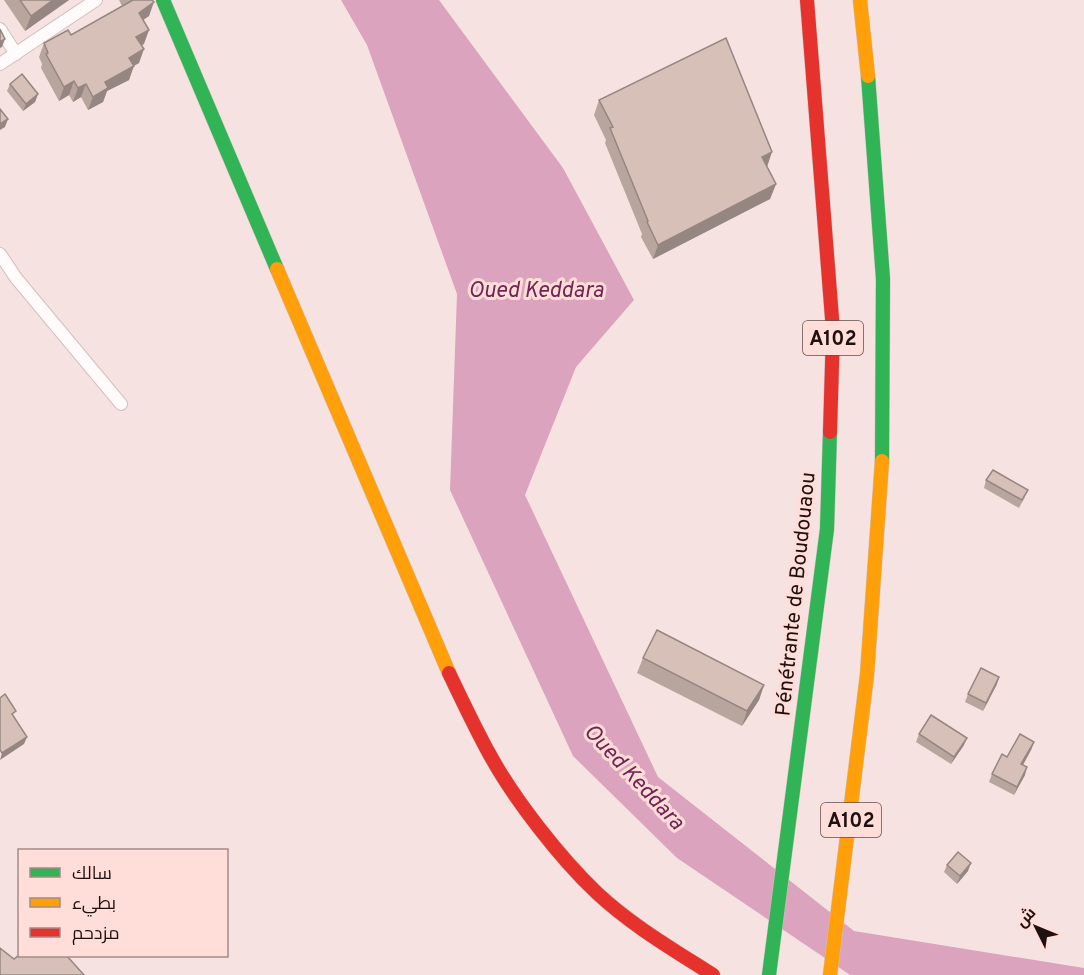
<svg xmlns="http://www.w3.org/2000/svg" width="1084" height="975" font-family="Overpass,Cairo,sans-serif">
<rect width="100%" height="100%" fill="#f6e3e1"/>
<!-- water -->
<polygon fill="#dba3bd" points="341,0 439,0 563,168 634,300 576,367 525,495 658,777 854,931 1084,968 1084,975 850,975 677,858 573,756 450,490 457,294 367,45"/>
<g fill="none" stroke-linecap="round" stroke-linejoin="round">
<!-- street casing -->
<g stroke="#d0c0be" stroke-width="14">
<g id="street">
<polyline points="0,29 16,54"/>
<polyline points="0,64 96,0"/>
<polyline points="0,254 16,278 121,404"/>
</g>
</g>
<!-- fast casing -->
<g stroke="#d0c0be" stroke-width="15">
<g id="fast">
<polyline points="163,0 277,269"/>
<polyline points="868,76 883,279 882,461"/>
<polyline points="769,975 827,529 830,432"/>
</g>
</g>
<!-- slow casing -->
<g stroke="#d0c0be" stroke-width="15">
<g id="slow">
<polyline points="860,0 868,76"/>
<polyline points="277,269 449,673"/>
<polyline points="830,975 867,675 882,461"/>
</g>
</g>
<!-- jam casing -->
<g stroke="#d0c0be" stroke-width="15">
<g id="jam">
<polyline points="807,0 833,331 830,432"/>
<path d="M 449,673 C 462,700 475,728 490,755 C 514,799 560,858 597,893 C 631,925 674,950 713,975"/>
</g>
</g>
<!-- street -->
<use href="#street" stroke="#fefbfa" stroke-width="12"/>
<!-- fast -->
<use href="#fast" stroke="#30b455" stroke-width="14"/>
<!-- slow -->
<use href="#slow" stroke="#ff9f0a" stroke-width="14"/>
<!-- jam -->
<use href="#jam" stroke="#e5322d" stroke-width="14"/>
</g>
<!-- wall -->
<g fill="#b8a59e">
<polygon points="4,0 69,0 25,31"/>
<polygon points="119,0 152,0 149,16 143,20 144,44 141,45 139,63 133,66 129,80 107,91 103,102 88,110 81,97 73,102 69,95 59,101 41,68 42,64 39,57 44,43 71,35 122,6"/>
<polygon points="10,84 38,94 35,102 23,111 7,91"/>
<polygon points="599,100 767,166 776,184 770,199 653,259 641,237 642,234 605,143 606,140 594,115"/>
<polygon points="986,480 1025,497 1019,508 984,488"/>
<polygon points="643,658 764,685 759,700 742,726 637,673"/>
<polygon points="997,684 983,711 965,702 968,694"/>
<polygon points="919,734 964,745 951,764 916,742"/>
<polygon points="1034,742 1031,750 1023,765 1025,775 1014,795 989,782 992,774 1007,757"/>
<polygon points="947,865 968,871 957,884 944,872"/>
</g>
<!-- shaded-wall -->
<g fill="#968681">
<polygon points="53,0 69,0 25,31 31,16"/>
<polygon points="154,2 149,16 134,26 139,13"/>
<polygon points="149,30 144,44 131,51 136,37"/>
<polygon points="5,39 2,47 0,48 0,42"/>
<polygon points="144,49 139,63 130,68 134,66 129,80 107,91 103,102 88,110 93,97 105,82 129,58"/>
<polygon points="74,81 69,95 59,101 64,87"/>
<polygon points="86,84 81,97 73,102 78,88"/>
<polygon points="38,94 35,102 23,111 26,104"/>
<polygon points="8,119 5,127 0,130 0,124"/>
<polygon points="772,152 767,167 762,157"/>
<polygon points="776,184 770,199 653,259 658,245"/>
<polygon points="999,677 997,684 983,711 986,703"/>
<polygon points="764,685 759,700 742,726 747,711"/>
<polygon points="27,737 24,744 0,760 2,753"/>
<polygon points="967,738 964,745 951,764 954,757"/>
<polygon points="1034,742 1031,750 1019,772 1021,764"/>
<polygon points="1027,767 1025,775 1014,795 1017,787"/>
<polygon points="971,863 968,871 957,884 960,876"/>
</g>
<!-- building -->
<g fill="#d6c0b8" stroke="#968681" stroke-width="1.5">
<polygon points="20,0 53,0 31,16"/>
<polygon points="133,0 152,0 154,2 139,13 149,30 136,37 144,49 129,58 134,66 105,82 108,88 93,97 86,84 78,88 74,81 64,87 46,54 48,53 44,43 68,30 71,35"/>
<polygon points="0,29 5,39 0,42"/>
<polygon points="726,38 772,152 762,157 776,184 658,245 647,222 648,221 610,128 613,127 599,100"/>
<polygon points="22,74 38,94 26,104 10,84"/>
<polygon points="0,109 8,119 0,124"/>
<polygon points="993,470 1028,490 1022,500 986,480"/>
<polygon points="657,630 764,685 747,711 643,658"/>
<polygon points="981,668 999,677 986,703 968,694"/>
<polygon points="5,694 16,711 12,714 27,737 2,753 0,750 0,698"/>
<polygon points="931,715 967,738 954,757 919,734"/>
<polygon points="1020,734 1034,742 1021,764 1027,767 1017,787 992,774 1002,754 1007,757"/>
<polygon points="958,852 971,863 960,876 947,865"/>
<polygon points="0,948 14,959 20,954 20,956 67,956 84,975 0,975"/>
</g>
<g text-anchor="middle" stroke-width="6" stroke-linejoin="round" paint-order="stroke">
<!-- shield labels -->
<g fill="#ffddd8" stroke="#624e4b" stroke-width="1.5">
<rect x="803" y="321" width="60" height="34" rx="4.5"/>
<rect x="821" y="803" width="60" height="34" rx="4.5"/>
</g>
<g font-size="20" font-weight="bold" fill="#1f110f">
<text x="833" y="345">A102</text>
<text x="851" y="827">A102</text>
</g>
<!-- street labels -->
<g font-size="21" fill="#1f110f" stroke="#ffddd8">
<text transform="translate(795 594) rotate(-84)" y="7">Pénétrante de Boudouaou</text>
</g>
<!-- water labels -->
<g font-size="22" font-style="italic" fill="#752254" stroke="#ffddd8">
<text x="536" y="297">Oued Keddara</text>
<text transform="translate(635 776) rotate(47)" y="8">Oued Keddara</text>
</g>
</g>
<!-- legend -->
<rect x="18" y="849" width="210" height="108" fill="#ffddd8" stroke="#a58b88" stroke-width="1.5"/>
<rect x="30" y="868" width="30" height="9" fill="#30b455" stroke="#a58b88" stroke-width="1.5"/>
<text x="72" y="879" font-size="18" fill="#1f110f">سالك</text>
<rect x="30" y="898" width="30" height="9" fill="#ff9f0a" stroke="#a58b88" stroke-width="1.5"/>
<text x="72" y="909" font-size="18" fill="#1f110f">بطيء</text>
<rect x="30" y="928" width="30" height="9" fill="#e5322d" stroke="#a58b88" stroke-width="1.5"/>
<text x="72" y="939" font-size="18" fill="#1f110f">مزدحم</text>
<!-- north arrow -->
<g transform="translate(1036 927) rotate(313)" stroke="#ffddd8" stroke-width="4.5" paint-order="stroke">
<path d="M0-4.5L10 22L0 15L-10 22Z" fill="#1f110f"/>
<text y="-9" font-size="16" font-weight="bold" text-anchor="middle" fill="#1f110f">ش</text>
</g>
</svg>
